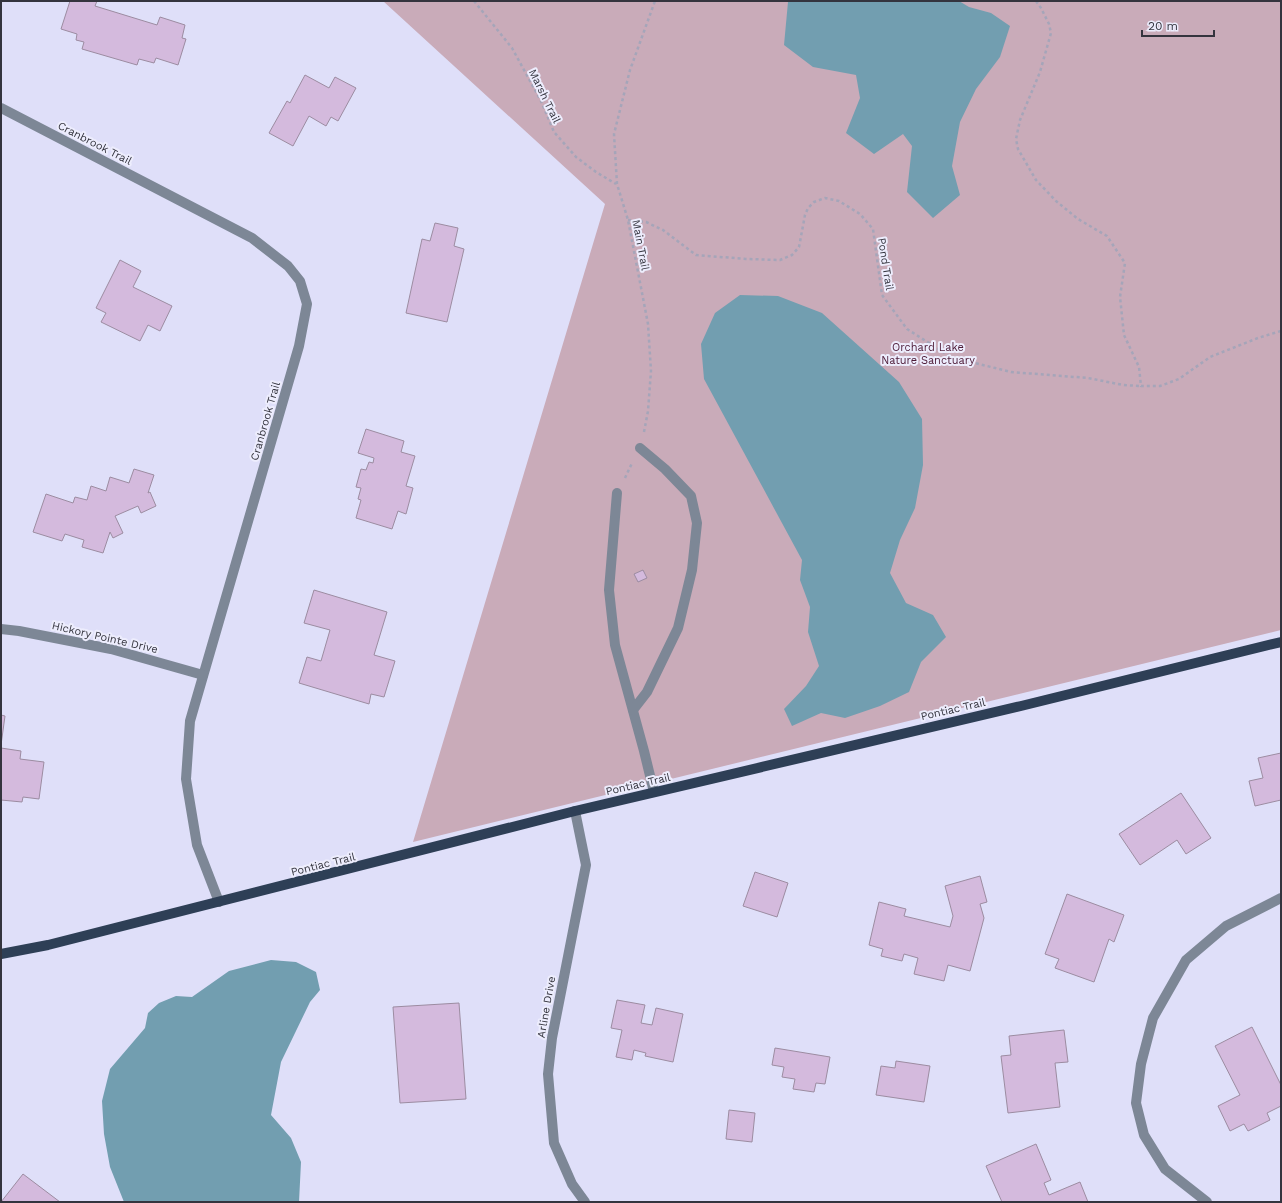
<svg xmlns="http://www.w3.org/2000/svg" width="1282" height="1203" font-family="'Work Sans',sans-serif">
<rect width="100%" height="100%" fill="#dfdff9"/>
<!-- green -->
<polygon fill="#c9abb9" points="383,1 1281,1 1281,630 413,842 605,204"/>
<!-- water -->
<g fill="#729eb0">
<polygon points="790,1 959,1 969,7 991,13 1010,26 1000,57 976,89 960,122 952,166 960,195 933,218 907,192 912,146 903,134 874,154 846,133 860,98 856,75 813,67 784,45 788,2"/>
<polygon points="740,295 778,296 822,313 899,382 922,419 923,465 915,508 900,540 890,573 906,603 933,615 946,637 921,662 909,692 880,706 845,718 821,713 792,726 784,709 806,686 819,666 808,632 810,607 800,580 802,560 704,379 701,344 715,313"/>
<polygon points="271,960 296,962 316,972 320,990 310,1002 281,1062 271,1115 291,1138 301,1162 299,1202 124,1202 110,1167 104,1134 102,1101 110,1069 145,1028 148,1013 159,1003 176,996 192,997 229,971"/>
</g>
<!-- building -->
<g fill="#d4badd" stroke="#9c8ca1">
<polygon points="70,1 97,1 95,6 157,25 160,17 185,25 182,38 186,39 178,65 156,58 154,63 139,59 137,65 82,49 84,42 76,40 77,34 61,29"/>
<polygon points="305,75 329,88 335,77 356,88 338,121 331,117 326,126 309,116 293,146 269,133 287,101 290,103"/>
<polygon points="435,223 458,228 454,246 464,249 447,322 406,313 422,239 430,241"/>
<polygon points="120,260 141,271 133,287 172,306 160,331 148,325 140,341 101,322 106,313 96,308"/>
<polygon points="366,429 404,441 401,452 415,456 406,486 413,488 406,514 398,511 392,529 356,518 361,500 358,499 361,488 356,487 361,469 366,470 369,462 373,463 374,458 358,453"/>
<polygon points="134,469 154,475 148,493 150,492 156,506 141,513 138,506 115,516 123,533 113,538 110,532 103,553 82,547 84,540 65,534 62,541 33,532 46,494 73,503 75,497 87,500 91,486 106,491 110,477 129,483"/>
<polygon points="643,570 647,578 638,582 634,574"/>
<polygon points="314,590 387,612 374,655 395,661 384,697 371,694 369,704 299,683 307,657 321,661 330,630 304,623"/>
<polygon points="1,715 5,716 1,745"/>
<polygon points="1,748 21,751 20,759 44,762 39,799 23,797 22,802 1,800"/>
<polygon points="1281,753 1281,800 1255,806 1249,781 1263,778 1258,758"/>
<polygon points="1181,793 1211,838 1186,854 1177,840 1140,865 1119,834"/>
<polygon points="755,872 788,883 777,917 743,906"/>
<polygon points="980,876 987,902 980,904 984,918 970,971 948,965 944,981 914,974 918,958 904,954 902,961 881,956 883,949 869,945 879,902 906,909 904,916 950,927 953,916 945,886"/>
<polygon points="1067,894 1124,915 1114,942 1109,939 1094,982 1055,968 1059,959 1045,954"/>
<polygon points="617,1000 645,1005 641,1023 652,1025 656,1008 683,1014 673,1062 645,1056 646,1053 634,1050 632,1060 616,1057 622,1030 611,1028"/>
<polygon points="459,1003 466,1099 400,1103 393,1007"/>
<polygon points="1252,1027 1281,1085 1281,1106 1267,1113 1270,1120 1248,1131 1244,1124 1230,1131 1218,1106 1240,1095 1215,1046"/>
<polygon points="1064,1030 1068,1062 1055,1063 1060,1107 1008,1113 1001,1056 1011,1055 1009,1036"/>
<polygon points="775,1048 830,1057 825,1084 816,1083 814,1092 793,1089 795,1079 782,1077 784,1067 772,1065"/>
<polygon points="896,1061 930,1066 924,1102 876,1095 881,1066 895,1068"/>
<polygon points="729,1110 755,1113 752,1142 726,1139"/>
<polygon points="1036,1144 1051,1180 1044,1183 1049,1195 1080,1182 1088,1202 1002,1202 986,1166"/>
<polygon points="23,1174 60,1202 1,1202"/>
</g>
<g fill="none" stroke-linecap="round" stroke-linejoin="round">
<!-- path -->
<g stroke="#a5a5b9" stroke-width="2.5" stroke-dasharray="3 3" stroke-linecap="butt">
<polyline points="474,1 512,48 541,101 554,132 576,157 596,172 616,184"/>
<polyline points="1036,1 1041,8 1049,24 1051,33 1040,72 1020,120 1016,139 1018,149 1036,180 1056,201 1078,219 1107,236 1125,263 1120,297 1124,335 1139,367 1141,386 1160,386 1179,379 1210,357 1258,338 1281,331"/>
<polyline points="628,220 646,222 663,230 696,255 746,259 780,260 792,255 799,247 805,215 808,208 814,202 825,198 839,201 860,214 873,229 882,295 907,329 951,357 1011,372 1088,378 1123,385 1141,386"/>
<polyline points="644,432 648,411 651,371 648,324 628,220 617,184 614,134 630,70 655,1"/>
<polyline points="625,478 632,463"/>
</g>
<!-- minor -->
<g stroke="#7d8796" stroke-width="10">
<polyline points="1,108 252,238 288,266 300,281 307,304 299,346 190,721 186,779 197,845 219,902"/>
<polyline points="617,493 609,590 615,645 644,751 654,792"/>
<polyline points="1,629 19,631 111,649 203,675"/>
<polyline points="633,710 647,692 678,628 692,570 697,523 691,496 665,469 640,448"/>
<polyline points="575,811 586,865 552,1038 548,1074 554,1143 572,1184 585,1202"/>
<polyline points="1207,1202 1165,1169 1144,1135 1136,1103 1141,1064 1153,1018 1186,960 1226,926 1281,898"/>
</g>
<!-- major -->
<polyline stroke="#2e3f56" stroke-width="10" points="1,954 48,945 575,811 1021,706 1281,642"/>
</g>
<g text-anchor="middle" stroke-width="4" stroke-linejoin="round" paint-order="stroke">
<!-- street labels -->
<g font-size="11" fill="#34343e" stroke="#ededfd">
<text transform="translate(545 96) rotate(64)" y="4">Marsh Trail</text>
<text transform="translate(95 143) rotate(27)" y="4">Cranbrook Trail</text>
<text transform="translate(641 245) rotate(79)" y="4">Main Trail</text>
<text transform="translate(886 264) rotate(81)" y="4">Pond Trail</text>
<text transform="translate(265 421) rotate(-74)" y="4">Cranbrook Trail</text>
<text transform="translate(105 637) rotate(13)" y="4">Hickory Pointe Drive</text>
<text transform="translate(953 709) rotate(-13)" y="4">Pontiac Trail</text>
<text transform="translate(638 784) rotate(-13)" y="4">Pontiac Trail</text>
<text transform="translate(323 864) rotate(-14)" y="4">Pontiac Trail</text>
<text transform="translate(546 1007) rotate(-80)" y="4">Arline Drive</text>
</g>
<!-- park labels -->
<g font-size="11" fill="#4c1a36" stroke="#ededfd">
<text x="928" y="351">Orchard Lake<tspan x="928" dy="13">Nature Sanctuary</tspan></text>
</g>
</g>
<!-- border -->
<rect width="1282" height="1203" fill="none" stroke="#34343e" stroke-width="4"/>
<!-- scale -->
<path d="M1142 30v6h72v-6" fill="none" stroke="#34343e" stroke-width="2"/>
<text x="1148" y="30" font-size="12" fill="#34343e" stroke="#ededfd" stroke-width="3" paint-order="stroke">20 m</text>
</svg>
